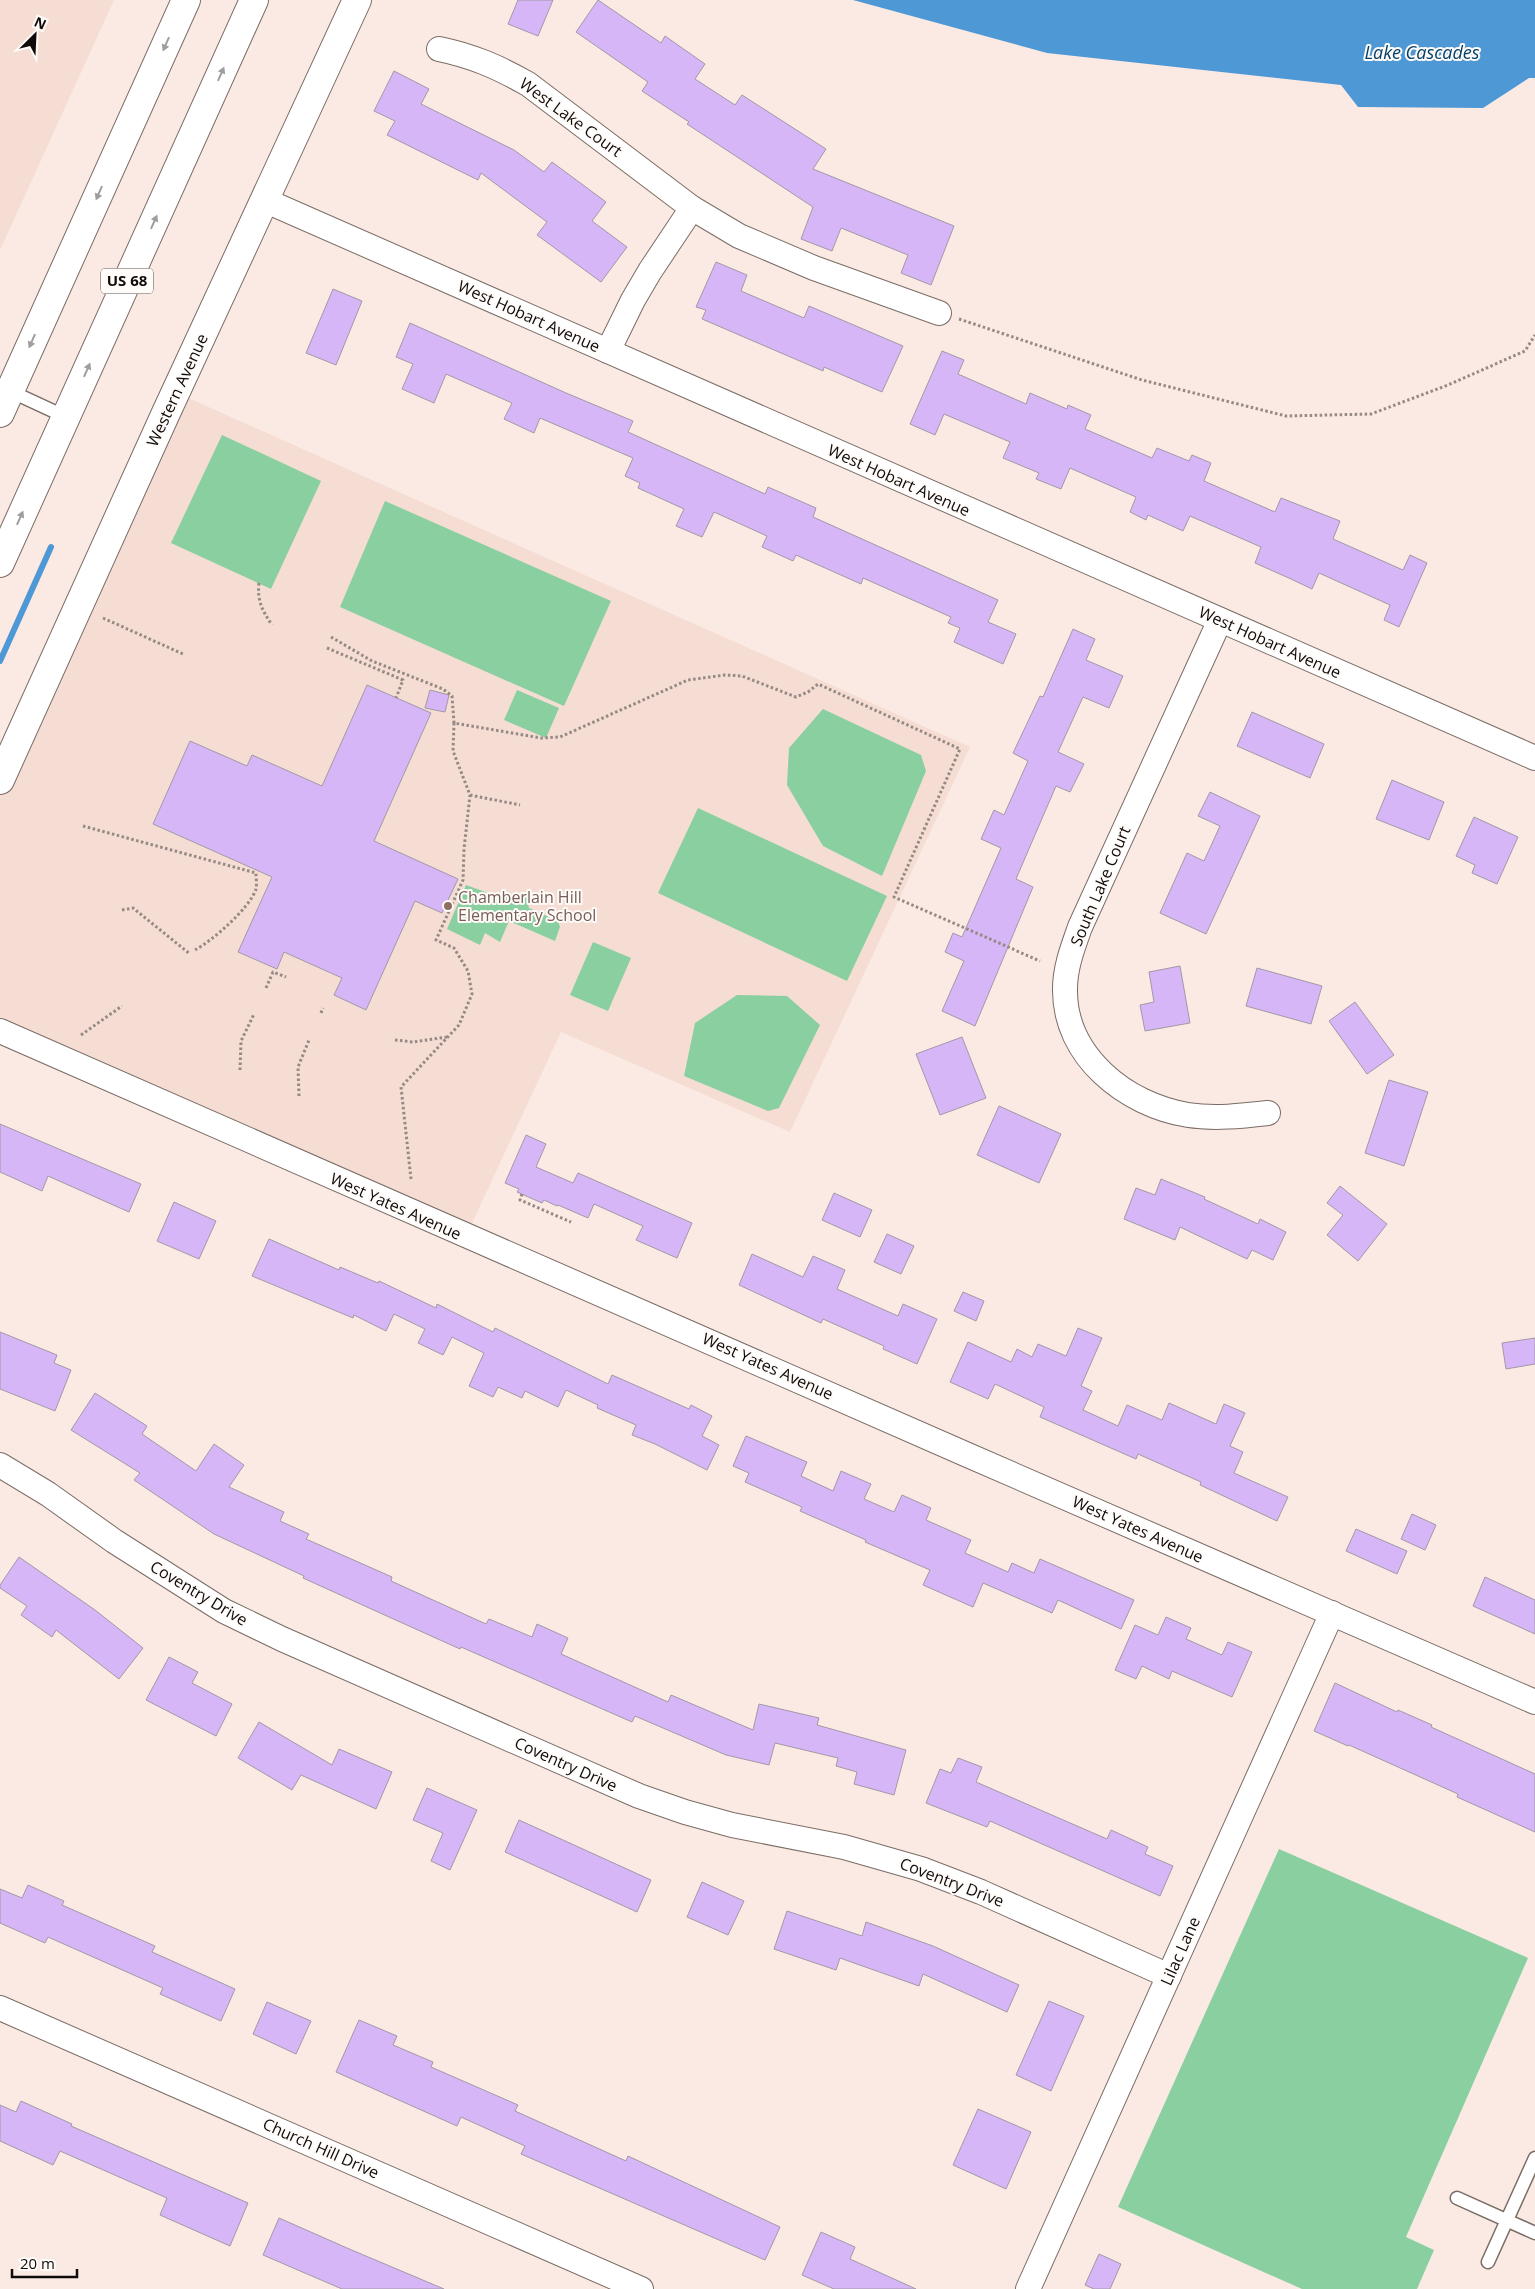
<svg xmlns="http://www.w3.org/2000/svg" width="1535" height="2289" font-family="'Open Sans',sans-serif">
<rect width="100%" height="100%" fill="#fbeae3"/>
<!-- built -->
<g fill="#f5ddd3">
<polygon points="0,0 114,0 0,250"/>
<polygon points="175,392 970,747 790,1132 561,1032 466,1236 0,1031 0,780"/>
</g>
<!-- green -->
<g fill="#89cfa0">
<polygon points="222,435 321,481 271,589 171,543"/>
<polygon points="385,501 611,601 564,706 340,607"/>
<polygon points="517,690 559,708 546,738 504,720"/>
<polygon points="823,709 921,755 926,771 882,876 823,846 787,785 789,748"/>
<polygon points="698,808 887,896 847,981 658,893"/>
<polygon points="466,885 502,898 516,894 526,896 529,908 558,921 560,927 555,941 509,921 500,942 485,933 480,945 447,929"/>
<polygon points="593,942 631,958 608,1011 570,995"/>
<polygon points="737,995 787,996 820,1025 779,1108 768,1111 684,1076 695,1023"/>
<polygon points="1279,1849 1528,1958 1406,2237 1434,2250 1417,2289 1302,2289 1118,2207"/>
</g>
<!-- water -->
<polygon fill="#4d98d5" points="853,0 1535,0 1535,78 1529,78 1483,108 1358,107 1341,85 1047,53"/>
<g fill="none" stroke-linecap="round" stroke-linejoin="round">
<!-- stream -->
<polyline stroke="#4d98d5" stroke-width="6" points="0,661 51,547"/>
</g>
<!-- building -->
<g fill="#d7b6f7" stroke="#a099a6">
<polygon points="518,0 553,0 538,36 508,24"/>
<polygon points="598,0 661,43 665,36 705,64 695,79 735,105 742,95 826,149 813,169 954,226 931,285 901,273 908,255 841,228 832,251 801,239 813,207 687,124 689,122 642,91 648,82 576,32"/>
<polygon points="394,71 429,89 421,104 514,150 544,172 552,162 606,202 592,221 627,247 601,282 537,235 547,222 481,173 478,180 387,135 395,121 374,111"/>
<polygon points="716,262 747,275 741,291 804,318 809,306 903,346 882,392 824,367 823,371 702,319 706,310 696,307"/>
<polygon points="333,289 362,301 336,365 306,353"/>
<polygon points="410,323 566,393 633,421 628,432 765,494 768,487 816,508 813,517 998,600 988,622 1016,634 1003,664 954,642 960,628 948,623 951,617 863,578 861,584 796,555 793,561 762,547 767,536 714,512 702,537 676,526 684,509 638,488 640,483 625,476 633,458 540,418 534,433 504,419 512,403 446,374 434,403 402,389 413,364 396,357"/>
<polygon points="942,351 964,360 958,374 1026,404 1030,393 1067,409 1068,405 1091,415 1085,429 1152,458 1157,448 1189,461 1192,455 1211,463 1204,481 1275,512 1281,498 1340,521 1333,539 1403,570 1410,555 1427,563 1399,627 1384,620 1390,605 1319,573 1312,589 1291,579 1255,563 1261,547 1190,516 1183,531 1148,515 1146,520 1130,512 1136,497 1070,468 1061,489 1036,479 1039,473 1003,458 1010,442 944,414 935,435 910,424"/>
<polygon points="1073,629 1095,639 1086,660 1123,676 1109,708 1083,697 1058,752 1084,764 1070,792 1056,786 1016,879 1033,887 975,1026 942,1011 964,961 945,952 953,933 962,937 1001,848 981,839 994,810 1004,815 1028,761 1013,753 1040,696 1043,697"/>
<polygon points="367,685 431,713 374,841 458,879 442,913 415,901 366,1010 334,995 342,978 284,952 277,969 238,952 272,877 153,824 190,741 247,766 252,755 322,786"/>
<polygon points="430,690 449,695 445,712 425,708"/>
<polygon points="1252,712 1324,744 1310,778 1237,746"/>
<polygon points="1392,780 1444,802 1429,840 1376,819"/>
<polygon points="1210,792 1260,816 1206,934 1160,913 1187,853 1204,861 1220,826 1198,816"/>
<polygon points="1474,817 1518,837 1497,884 1472,873 1475,865 1456,856"/>
<polygon points="1180,966 1190,1023 1145,1031 1140,1005 1154,1002 1149,972"/>
<polygon points="1257,968 1322,986 1311,1024 1246,1006"/>
<polygon points="1355,1002 1394,1055 1367,1074 1329,1021"/>
<polygon points="962,1037 986,1098 940,1115 916,1054"/>
<polygon points="1389,1080 1428,1092 1404,1166 1365,1153"/>
<polygon points="999,1106 1061,1134 1039,1183 977,1155"/>
<polygon points="0,1124 141,1184 129,1212 48,1176 42,1191 0,1172"/>
<polygon points="526,1135 546,1144 536,1167 573,1183 578,1173 692,1223 677,1258 636,1240 643,1226 594,1204 588,1218 558,1205 557,1206 544,1200 542,1203 517,1192 519,1189 505,1183"/>
<polygon points="1161,1179 1205,1197 1204,1199 1258,1224 1260,1219 1286,1232 1273,1260 1252,1250 1247,1259 1180,1227 1175,1240 1124,1219 1136,1188 1155,1195"/>
<polygon points="1340,1186 1387,1224 1358,1261 1327,1235 1343,1215 1327,1203"/>
<polygon points="834,1193 872,1210 860,1237 822,1220"/>
<polygon points="174,1202 216,1221 199,1259 157,1241"/>
<polygon points="887,1234 914,1246 901,1274 874,1262"/>
<polygon points="269,1239 339,1270 340,1267 378,1283 379,1281 436,1308 437,1304 493,1332 495,1328 608,1384 612,1375 689,1409 691,1405 712,1416 702,1436 719,1445 707,1470 655,1444 632,1435 636,1425 597,1408 598,1405 566,1390 558,1407 525,1391 522,1398 498,1387 493,1397 469,1386 484,1353 452,1337 443,1355 418,1343 425,1329 394,1314 386,1331 354,1315 353,1318 252,1276"/>
<polygon points="752,1254 803,1277 813,1256 845,1270 837,1289 898,1316 903,1304 937,1319 917,1364 883,1349 884,1346 823,1319 821,1323 739,1285"/>
<polygon points="963,1292 984,1301 976,1321 954,1311"/>
<polygon points="1078,1328 1102,1338 1081,1386 1092,1391 1083,1410 1118,1426 1127,1405 1162,1420 1169,1403 1216,1424 1224,1404 1245,1413 1230,1446 1243,1452 1234,1473 1288,1497 1277,1521 1200,1485 1201,1482 1138,1454 1136,1459 1040,1417 1044,1407 995,1384 988,1399 950,1382 968,1342 1011,1362 1017,1349 1032,1357 1038,1344 1066,1356"/>
<polygon points="0,1332 57,1355 54,1363 71,1370 55,1411 0,1389"/>
<polygon points="1535,1338 1535,1364 1506,1369 1502,1343"/>
<polygon points="95,1393 147,1426 142,1434 196,1471 214,1444 244,1465 229,1487 284,1512 280,1521 309,1534 306,1539 392,1577 391,1581 486,1624 489,1619 532,1637 537,1624 568,1638 561,1654 668,1702 671,1695 753,1730 759,1704 819,1718 817,1725 906,1750 894,1795 854,1784 857,1772 836,1766 838,1758 775,1743 769,1765 726,1755 635,1716 632,1722 461,1647 460,1649 389,1617 303,1578 304,1576 214,1534 134,1480 140,1473 71,1430"/>
<polygon points="746,1436 807,1462 801,1476 833,1491 841,1471 871,1484 864,1499 894,1512 902,1495 931,1508 926,1520 971,1540 965,1553 1008,1572 1012,1563 1034,1573 1040,1559 1134,1600 1121,1629 1058,1600 1052,1613 983,1583 973,1607 923,1585 930,1570 865,1542 866,1540 800,1511 802,1507 745,1482 749,1473 733,1466"/>
<polygon points="1412,1514 1436,1525 1425,1550 1401,1539"/>
<polygon points="1356,1529 1407,1551 1397,1574 1346,1551"/>
<polygon points="19,1557 95,1610 143,1648 119,1679 56,1630 52,1637 21,1615 27,1606 0,1588 0,1585"/>
<polygon points="1485,1577 1535,1600 1535,1634 1473,1606"/>
<polygon points="1166,1617 1191,1628 1186,1639 1222,1655 1228,1642 1252,1652 1232,1697 1172,1671 1169,1679 1142,1666 1136,1679 1115,1670 1135,1625 1158,1635"/>
<polygon points="169,1657 198,1672 192,1683 232,1704 216,1736 146,1700"/>
<polygon points="1335,1683 1397,1712 1398,1710 1432,1725 1431,1727 1535,1774 1535,1832 1457,1797 1458,1794 1349,1745 1348,1746 1314,1731"/>
<polygon points="259,1722 332,1765 339,1749 392,1772 376,1809 301,1775 292,1790 238,1758"/>
<polygon points="958,1758 982,1767 976,1782 1107,1839 1111,1830 1148,1847 1145,1854 1173,1866 1160,1896 990,1821 987,1827 926,1803 940,1769 951,1773"/>
<polygon points="427,1788 477,1810 450,1870 431,1861 443,1833 413,1820"/>
<polygon points="519,1820 651,1880 637,1912 505,1852"/>
<polygon points="702,1882 744,1901 728,1935 687,1917"/>
<polygon points="28,1885 64,1901 62,1905 155,1946 152,1952 235,1989 221,2021 160,1994 163,1988 48,1937 45,1943 0,1923 0,1889 22,1898"/>
<polygon points="787,1911 862,1936 866,1922 933,1946 1019,1985 1007,2012 923,1974 919,1986 840,1958 836,1970 774,1949"/>
<polygon points="1049,2001 1084,2016 1051,2091 1016,2075"/>
<polygon points="267,2002 311,2021 296,2054 253,2034"/>
<polygon points="359,2020 397,2036 393,2045 433,2062 431,2067 518,2105 515,2111 626,2161 628,2156 780,2227 765,2260 521,2154 525,2146 461,2117 457,2126 336,2072"/>
<polygon points="21,2101 72,2124 71,2126 248,2203 230,2246 160,2215 167,2198 60,2151 53,2165 0,2141 0,2105 16,2112"/>
<polygon points="978,2109 1031,2132 1006,2189 953,2165"/>
<polygon points="279,2218 347,2248 444,2289 342,2289 263,2255"/>
<polygon points="821,2232 855,2247 850,2259 916,2289 834,2289 802,2275"/>
<polygon points="1099,2254 1121,2264 1110,2289 1094,2289 1085,2285"/>
</g>
<g fill="none" stroke-linecap="round" stroke-linejoin="round">
<!-- service casing -->
<g stroke="#7a6c66" stroke-width="15">
<g id="service">
<polyline points="10,391 66,417"/>
<polyline points="1457,2198 1535,2233"/>
<polyline points="1488,2262 1535,2158"/>
</g>
</g>
<!-- minor casing -->
<g stroke="#7a6c66" stroke-width="26">
<g id="minor">
<path d="M 439,49 C 473,56 498,67 528,84 L 692,208 L 739,236 L 814,268 L 939,313"/>
<polyline points="264,200 1535,758"/>
<polyline points="608,351 633,300 650,271 692,208"/>
<path d="M 1220,620 L 1080,927 C 1073,947 1065,967 1065,989 C 1064,1056 1126,1105 1188,1115 C 1214,1119 1242,1116 1268,1113"/>
<path d="M 0,1031 C 511,1257 1023,1479 1535,1702"/>
<polyline points="0,1465 48,1494 114,1541 224,1611 282,1639 639,1796 685,1812 732,1825 844,1847 921,1869 981,1892 1169,1976"/>
<polyline points="0,2008 641,2289"/>
<polyline points="1028,2289 1332,1613"/>
</g>
</g>
<!-- tertiary casing -->
<g stroke="#7a6c66" stroke-width="30">
<polyline id="tertiary" points="0,780 165,415 357,0"/>
</g>
<!-- trunk casing -->
<g stroke="#7a6c66" stroke-width="30">
<g id="trunk">
<polyline points="0,413 186,0"/>
<polyline points="0,563 254,0"/>
</g>
</g>
<!-- path -->
<g stroke="#958984" stroke-width="3" stroke-dasharray="2.5 2.5" stroke-linecap="butt">
<polyline points="959,319 1142,380 1286,416 1371,414 1448,385 1525,351 1535,335"/>
<path d="M 259,583 C 257,601 262,610 272,625"/>
<polyline points="103,618 183,654"/>
<polyline points="331,637 372,661 443,689 452,696 454,723"/>
<polyline points="327,648 403,680 396,698"/>
<polyline points="470,795 520,805"/>
<path d="M 83,826 L 256,873 C 256,878 257,885 256,889 C 250,908 212,941 195,950"/>
<polyline points="122,910 133,908 190,954"/>
<polyline points="266,988 273,972 286,977"/>
<polyline points="321,1013 323,1008"/>
<polyline points="81,1035 122,1006"/>
<polyline points="395,1040 413,1042 447,1037"/>
<polyline points="240,1070 241,1041 254,1014"/>
<polyline points="299,1096 298,1067 309,1040"/>
<polyline points="411,1179 401,1087 459,1025 472,994 468,971 454,948 436,940 463,880 464,849 470,795 453,751 454,723 541,738 560,737 688,680 725,675 742,676 796,697 808,692 818,684 960,749 894,897 1040,961"/>
<polyline points="522,1194 520,1200 571,1222"/>
</g>
<!-- service -->
<use href="#service" stroke="#fff" stroke-width="12"/>
<!-- minor -->
<use href="#minor" stroke="#fff" stroke-width="24"/>
<!-- tertiary -->
<use href="#tertiary" stroke="#fff" stroke-width="28"/>
<!-- trunk -->
<use href="#trunk" stroke="#fff" stroke-width="28"/>
</g>
<!-- one-way arrows -->
<defs><path id="oneway-solid" d="M-6-.8H1V-3.2L6.5 0L1 3.2V.8H-6Z" transform="scale(1.25)"/></defs>
<g fill="#9f9d9d">
<use href="#oneway-solid" transform="translate(166 44) rotate(114)"/>
<use href="#oneway-solid" transform="translate(221 74) rotate(-66)"/>
<use href="#oneway-solid" transform="translate(99 193) rotate(114)"/>
<use href="#oneway-solid" transform="translate(154 222) rotate(-66)"/>
<use href="#oneway-solid" transform="translate(32 341) rotate(114)"/>
<use href="#oneway-solid" transform="translate(87 370) rotate(-66)"/>
<use href="#oneway-solid" transform="translate(20 518) rotate(-66)"/>
</g>
<!-- markers -->
<circle fill="#8d6e63" stroke="#fefbf9" stroke-width="2" cx="448" cy="906" r="5"/>
<g text-anchor="middle" stroke-width="4" stroke-linejoin="round" paint-order="stroke">
<!-- shield labels -->
<rect fill="#fefbf9" stroke="#575351" stroke-width="1" x="101" y="268.5" width="52" height="25" rx="4"/>
<g font-size="15" font-weight="bold" fill="#100b09">
<text x="127" y="286">US 68</text>
</g>
<!-- street labels -->
<g font-size="16" fill="#100b09" stroke="#fefbf9">
<text transform="translate(571 117) rotate(36)" y="6">West Lake Court</text>
<text transform="translate(529 316) rotate(24)" y="6">West Hobart Avenue</text>
<text transform="translate(177 390) rotate(-65)" y="6">Western Avenue</text>
<text transform="translate(899 480) rotate(24)" y="6">West Hobart Avenue</text>
<text transform="translate(1270 642) rotate(24)" y="6">West Hobart Avenue</text>
<text transform="translate(1100 886) rotate(-67)" y="6">South Lake Court</text>
<text transform="translate(396 1206) rotate(24)" y="6">West Yates Avenue</text>
<text transform="translate(768 1366) rotate(24)" y="6">West Yates Avenue</text>
<text transform="translate(1138 1529) rotate(24)" y="6">West Yates Avenue</text>
<text transform="translate(199 1593) rotate(31)" y="6">Coventry Drive</text>
<text transform="translate(566 1764) rotate(24)" y="6">Coventry Drive</text>
<text transform="translate(952 1882) rotate(21)" y="6">Coventry Drive</text>
<text transform="translate(1180 1951) rotate(-66)" y="6">Lilac Lane</text>
<text transform="translate(321 2148) rotate(24)" y="6">Church Hill Drive</text>
</g>
<!-- education labels -->
<g font-size="16" fill="#785e54" stroke="#fefbf9" text-anchor="start">
<text x="458" y="903">Chamberlain Hill<tspan x="458" dy="18">Elementary School</tspan></text>
</g>
<!-- water labels -->
<g font-size="18" font-style="italic" fill="#044069" stroke="#fefbf9">
<text x="1422" y="59">Lake Cascades</text>
</g>
</g>
<!-- north arrow -->
<g transform="translate(35 35) rotate(24)" stroke="#fefbf9" stroke-width="4" paint-order="stroke">
<path d="M0-4L9 19L0 12L-9 19Z" fill="#100b09"/>
<text y="-8" font-size="14" font-weight="bold" text-anchor="middle" fill="#100b09">N</text>
</g>
<!-- scale -->
<path d="M12 2269v8h65v-8" fill="none" stroke="#100b09" stroke-width="2.5"/>
<text x="20" y="2269" font-size="15" fill="#100b09" stroke="#fefbf9" stroke-width="4" paint-order="stroke">20 m</text>
</svg>
